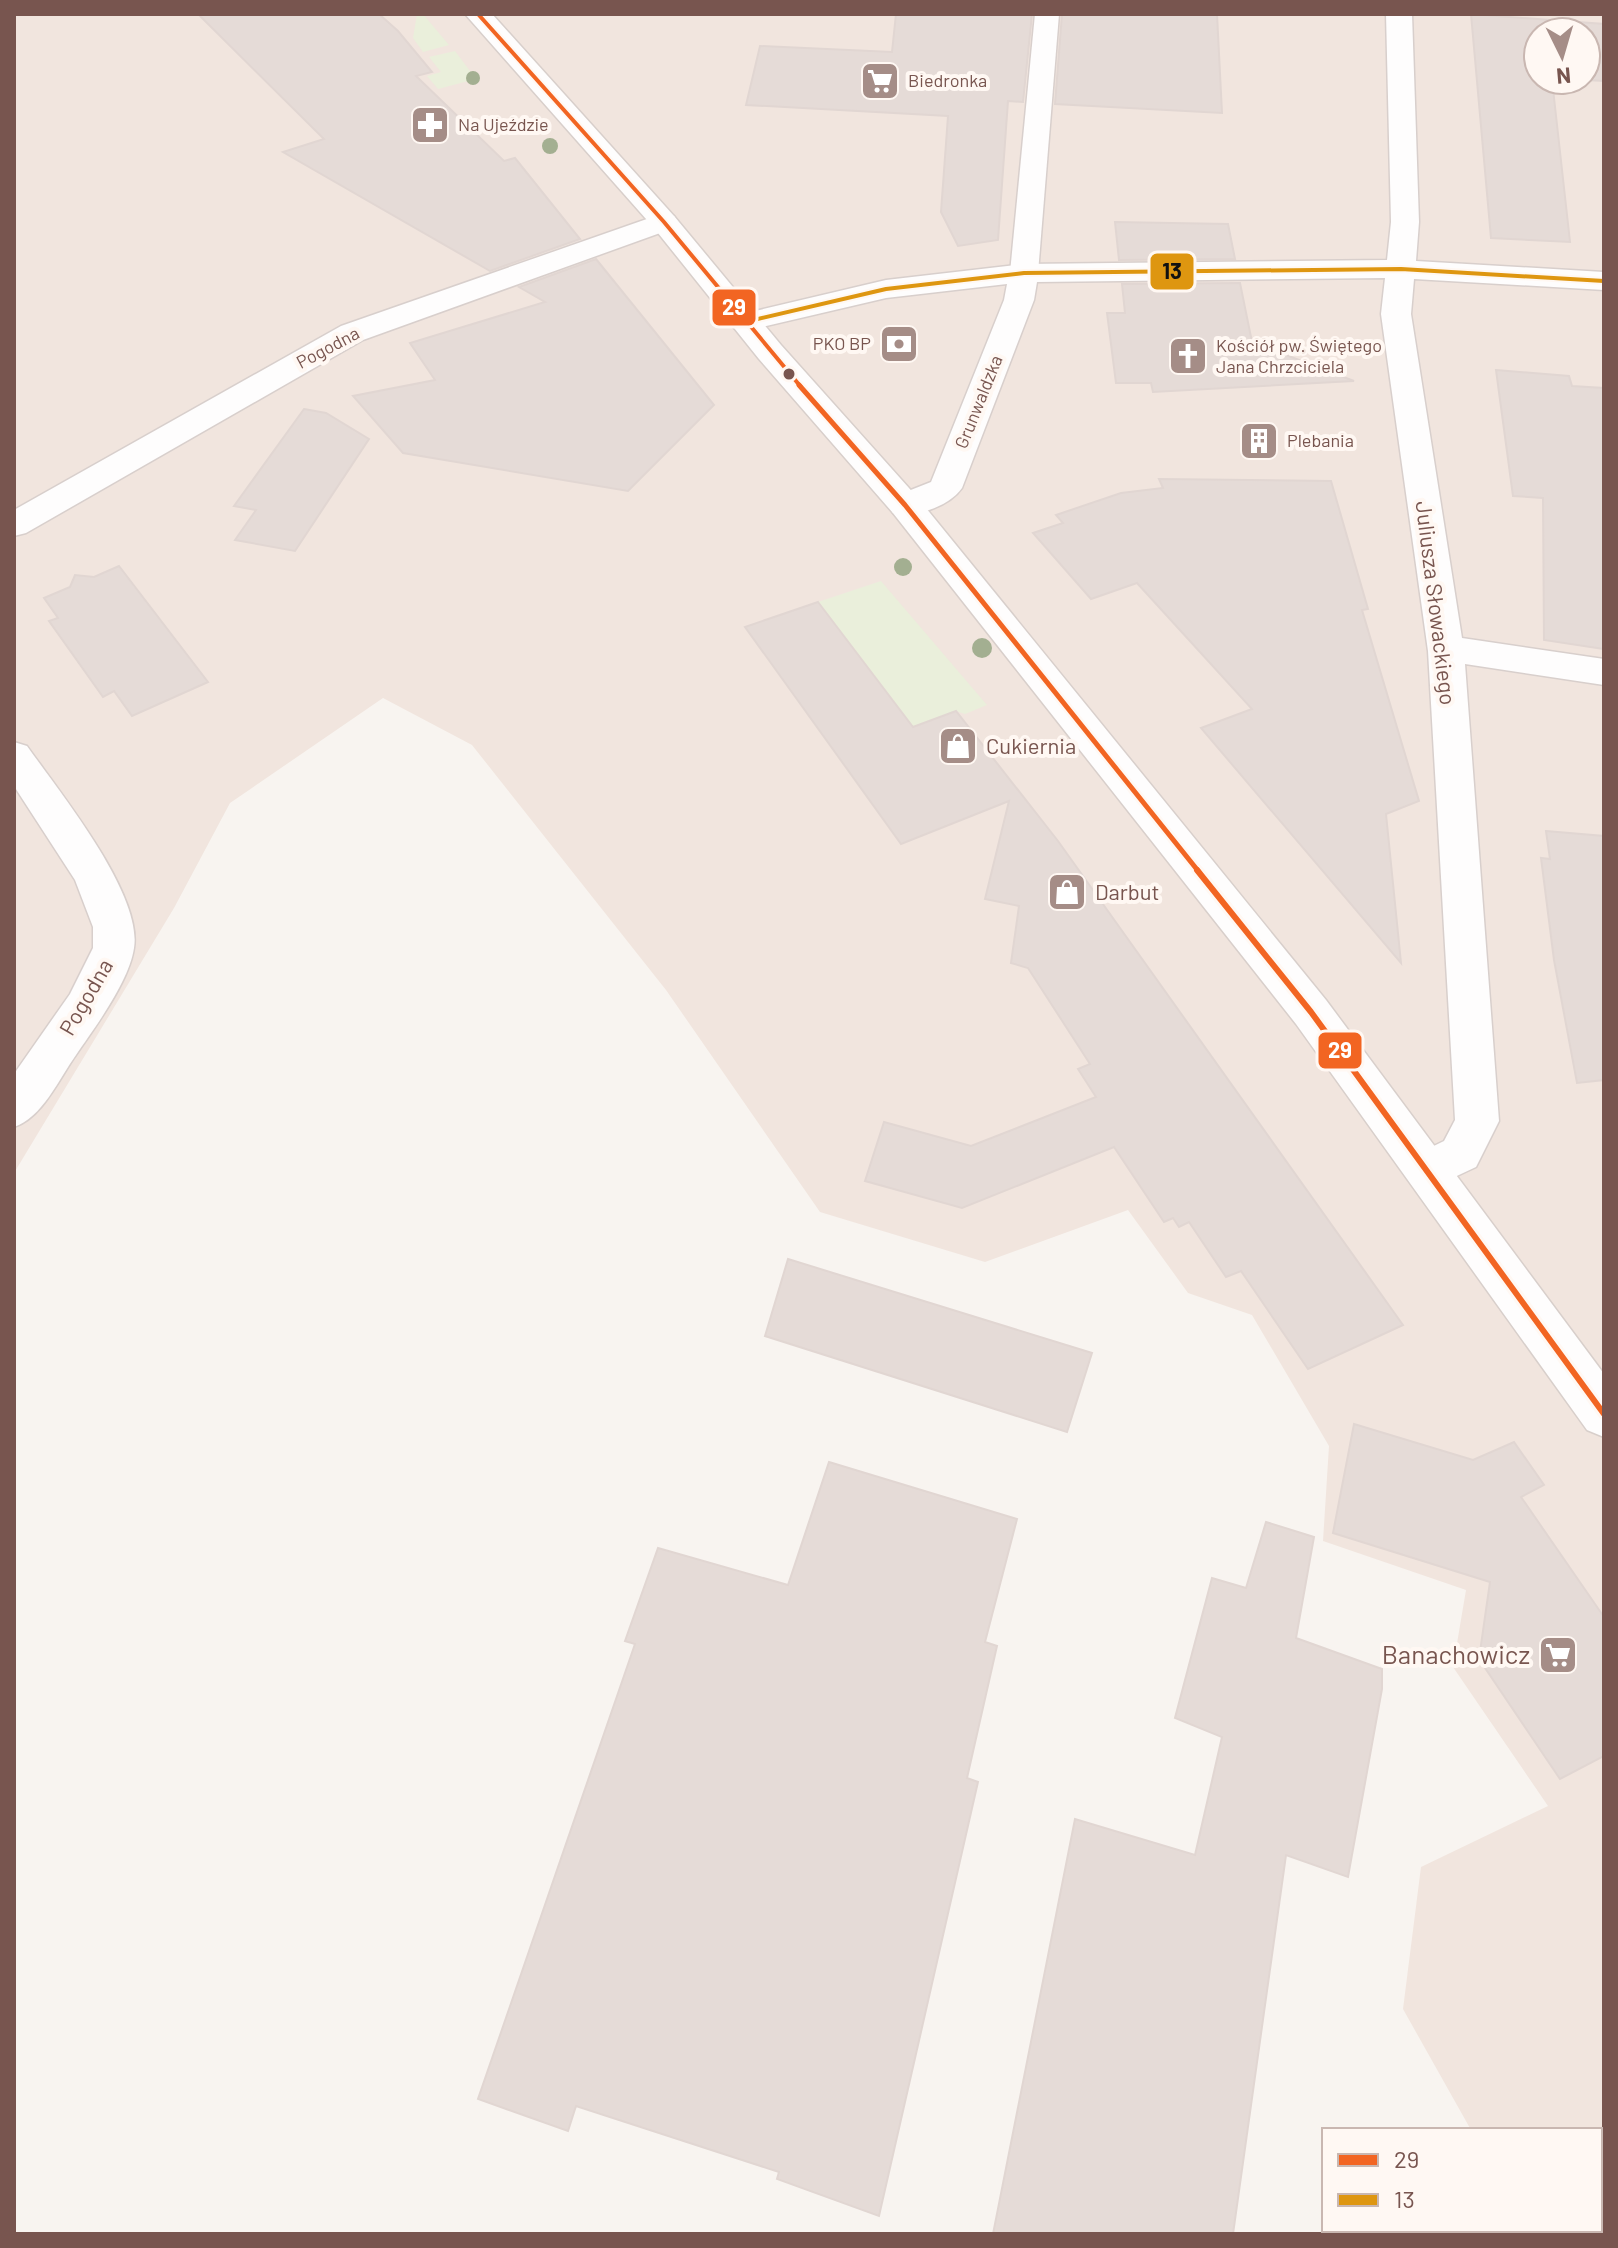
<svg xmlns="http://www.w3.org/2000/svg" width="1618" height="2248" font-family="Barlow,sans-serif">
<rect width="100%" height="100%" fill="#f8f4f0"/>
<!-- residential -->
<path fill="#f1e5de" fill-rule="evenodd" d="M 14,14 L 1604,14 L 1604,2234 L 1529,2234 L 1527,2230 L 1600,2230 L 1600,2130 L 1471,2130 L 1403,2009 L 1421,1867 L 1548,1806 L 1453,1667 L 1466,1590 L 1323,1541 L 1329,1446 L 1252,1315 L 1188,1293 L 1128,1210 L 985,1262 L 820,1212 L 666,990 L 472,745 L 383,698 L 230,803 L 174,908 L 14,1173 ZM 1538,32 L 1586,32 L 1586,80 L 1538,80 Z"/>
<!-- green -->
<g fill="#eaefdb">
<polygon points="417,14 423,14 449,45 423,52 413,38"/>
<polygon points="455,51 476,79 438,89 427,76 441,72 429,57"/>
<polygon points="881,581 987,705 965,714 956,711 913,727 818,602"/>
</g>
<!-- building -->
<g fill="#e5dbd7" stroke="#e1d6d2" stroke-width="2">
<polygon points="198,14 379,14 398,31 432,72 416,76 504,161 515,158 580,239 490,271 283,152 324,139"/>
<polygon points="896,14 1032,14 1023,102 1008,101 998,240 958,246 941,212 948,116 746,105 760,46 892,52"/>
<polygon points="1062,14 1217,14 1222,113 1055,104"/>
<polygon points="1471,14 1604,24 1604,81 1586,80 1586,32 1538,32 1538,80 1552,80 1570,242 1491,238"/>
<polygon points="1115,222 1228,224 1235,259 1119,260"/>
<polygon points="596,259 714,405 628,491 403,453 353,396 435,380 410,343 545,302 519,287"/>
<polygon points="1240,283 1252,342 1354,381 1153,392 1151,383 1116,383 1107,313 1125,313 1122,284"/>
<polygon points="1496,370 1569,376 1572,386 1604,388 1604,649 1544,640 1543,498 1513,496"/>
<polygon points="304,409 326,413 369,439 295,551 235,540 256,510 234,506"/>
<polygon points="1159,479 1331,481 1368,609 1362,610 1419,801 1386,814 1401,963 1201,728 1252,709 1137,583 1091,599 1033,533 1063,523 1056,515 1121,493 1163,488"/>
<polygon points="119,566 208,682 132,716 114,691 103,697 49,621 58,618 44,598 70,587 75,575 94,577"/>
<polygon points="818,602 913,727 956,711 1058,841 1403,1325 1308,1369 1241,1271 1226,1277 1189,1222 1179,1227 1173,1218 1164,1222 1114,1147 962,1208 865,1181 884,1122 971,1146 1096,1097 1078,1069 1090,1064 1028,968 1011,963 1019,906 985,899 1009,801 901,844 745,627"/>
<polygon points="1546,831 1604,836 1604,1080 1577,1083 1554,960 1541,858 1550,859"/>
<polygon points="788,1259 1092,1353 1067,1432 765,1336"/>
<polygon points="1354,1424 1473,1460 1514,1442 1544,1485 1521,1497 1604,1617 1604,1756 1560,1779 1479,1659 1490,1582 1333,1533"/>
<polygon points="829,1462 1017,1519 985,1642 997,1646 967,1778 978,1782 879,2216 777,2179 779,2172 576,2106 568,2131 478,2099 635,1644 625,1641 658,1548 788,1585"/>
<polygon points="1266,1522 1314,1537 1296,1638 1382,1669 1382,1689 1348,1877 1286,1855 1233,2234 993,2234 1075,1819 1195,1855 1222,1737 1175,1718 1212,1578 1246,1588"/>
</g>
<g fill="none" stroke-linecap="round" stroke-linejoin="round">
<!-- lane casing -->
<g stroke="#d8cfcc" stroke-width="3">
<polygon id="lane" points="1035,14 1059,14 1038,273 1034,279 1014,279 1010,273"/>
</g>
<!-- street casing -->
<g stroke="#d8cfcc" stroke-width="3">
<g id="street">
<path d="M 1386,14 L 1412,14 L 1419,222 L 1416,261 L 1604,272 L 1604,290 L 1414,279 L 1411,314 L 1462,638 L 1604,659 L 1604,685 L 1465,664 L 1499,1121 L 1476,1167 L 1429,1189 L 1413,1184 L 1407,1170 L 1413,1156 L 1444,1141 L 1455,1120 L 1428,651 L 1381,314 L 1385,278 L 1037,282 L 1034,300 L 962,488 C 949,507 914,518 893,513 L 888,505 L 893,497 L 931,482 L 1004,300 L 1007,284 L 886,298 L 745,331 L 734,328 L 730,322 L 734,316 L 886,280 L 1024,264 L 1387,260 L 1391,222 Z"/>
<polygon points="664,213 674,216 678,222 674,228 363,340 26,533 14,536 14,510 341,326"/>
<path d="M 14,742 L 27,746 C 58,790 143,894 134,948 C 129,982 95,1027 76,1055 C 59,1079 42,1118 14,1127 L 14,1074 L 70,994 L 93,948 L 93,927 L 75,880 L 14,786 Z"/>
</g>
</g>
<!-- secondary casing -->
<g stroke="#d8cfcb" stroke-width="3">
<polygon id="secondary" points="465,14 492,14 674,216 781,345 917,497 1326,1000 1604,1374 1604,1437 1587,1430 1296,1024 893,513 759,359 654,228"/>
</g>
<!-- lane -->
<use href="#lane" fill="#fefdfd" fill-rule="evenodd"/>
<!-- street -->
<use href="#street" fill="#fefdfd" fill-rule="evenodd"/>
<!-- secondary -->
<use href="#secondary" fill="#fefdfd" fill-rule="evenodd"/>
<!-- bus-1-far2 casing -->
<g stroke="#fff8f3" stroke-width="8">
<polyline id="bus-1-far2" points="478,14 664,222 801,387"/>
</g>
<!-- bus-1-far1 casing -->
<g stroke="#fff8f3" stroke-width="10">
<polyline id="bus-1-far1" points="799,385 905,505 1199,872"/>
</g>
<!-- bus-1 casing -->
<g stroke="#fff8f3" stroke-width="12">
<polyline id="bus-1" points="1197,870 1311,1012 1604,1414"/>
</g>
<!-- bus-2 casing -->
<g stroke="#fff8f3" stroke-width="8">
<polyline id="bus-2" points="745,322 886,289 1024,273 1401,269 1604,281"/>
</g>
<!-- bus-1-far2 -->
<use href="#bus-1-far2" stroke="#f26522" stroke-width="4"/>
<!-- bus-1-far1 -->
<use href="#bus-1-far1" stroke="#f26522" stroke-width="5"/>
<!-- bus-1 -->
<use href="#bus-1" stroke="#f26522" stroke-width="6"/>
<!-- bus-2 -->
<use href="#bus-2" stroke="#de9610" stroke-width="4"/>
</g>
<!-- trees -->
<g fill="#a3af91">
<circle cx="473" cy="78" r="7"/>
<circle cx="550" cy="146" r="8"/>
<circle cx="903" cy="567" r="9"/>
<circle cx="982" cy="648" r="10"/>
</g>
<!-- icons -->
<defs>
<g id="supermarket-square" transform="scale(2)"><rect x="-9" y="-9" width="18" height="18" rx="4" fill="#a58d87" stroke="#fff8f3"/><path d="M-6-5.5h2.5l.6 2H6L4.5 2H-2.5L-4.4-4H-6ZM-1.5 3.2a1.3 1.3 0 1 0 .1 0ZM3 3.2a1.3 1.3 0 1 0 .1 0Z" fill="#fff"/></g>
<g id="pharmacy-square" transform="scale(2)"><rect x="-9" y="-9" width="18" height="18" rx="4" fill="#a58d87" stroke="#fff8f3"/><path d="M-2-6h4v4h4v4h-4v4h-4v-4h-4v-4h4Z" fill="#fff"/></g>
<g id="bank-square" transform="scale(2)"><rect x="-9" y="-9" width="18" height="18" rx="4" fill="#a58d87" stroke="#fff8f3"/><path d="M-6-4H6V4H-6ZM0-2.3a2.3 2.3 0 1 0 0 4.6a2.3 2.3 0 1 0 0-4.6Z" fill="#fff"/></g>
<g id="church-square" transform="scale(2)"><rect x="-9" y="-9" width="18" height="18" rx="4" fill="#a58d87" stroke="#fff8f3"/><path d="M-1.2-6h2.4v3.5h3.3v2.4h-3.3V6h-2.4V-.1h-3.3v-2.4h3.3Z" fill="#fff"/></g>
<g id="building-square" transform="scale(2)"><rect x="-9" y="-9" width="18" height="18" rx="4" fill="#a58d87" stroke="#fff8f3"/><path d="M-4-6H4V6H1V3H-1V6H-4ZM-2.5-4.3h1.7v1.8h-1.7ZM.8-4.3h1.7v1.8H.8ZM-2.5-1h1.7V.8h-1.7ZM.8-1h1.7V.8H.8Z" fill="#fff"/></g>
<g id="shop-square" transform="scale(2)"><rect x="-9" y="-9" width="18" height="18" rx="4" fill="#a58d87" stroke="#fff8f3"/><path d="M-5-2.5h2.3a2.7 3.5 0 0 1 5.4 0H5L5.5 6h-11ZM-1.5-2.5h3a1.5 2.3 0 0 0-3 0Z" fill="#fff"/></g>
</defs>
<g fill-rule="evenodd">
<use href="#supermarket-square" x="880" y="81"/>
<use href="#pharmacy-square" x="430" y="125"/>
<use href="#bank-square" x="899" y="344"/>
<use href="#church-square" x="1188" y="356"/>
<use href="#building-square" x="1259" y="441"/>
<use href="#shop-square" x="958" y="746"/>
<use href="#shop-square" x="1067" y="892"/>
<use href="#supermarket-square" x="1558" y="1655"/>
</g>
<!-- markers -->
<circle fill="#78554f" stroke="#fff8f3" stroke-width="3" cx="789" cy="374" r="7"/>
<g text-anchor="middle" stroke-width="8" stroke-linejoin="round" paint-order="stroke">
<!-- far-poi labels -->
<g font-size="18" fill="#78554f" stroke="#fff8f3" text-anchor="start">
<text x="908" y="87">Biedronka</text>
<text x="458" y="131">Na Ujeździe</text>
<text x="871" y="350" text-anchor="end">PKO BP</text>
<text x="1216" y="352">Kościół pw. Świętego<tspan x="1216" dy="21">Jana Chrzciciela</tspan></text>
<text x="1287" y="447">Plebania</text>
</g>
<!-- far-street labels -->
<g font-size="18" fill="#78554f" stroke="#fff8f3">
<text transform="translate(328 348) rotate(-28)" y="6">Pogodna</text>
<text transform="translate(979 402) rotate(-68)" y="6">Grunwaldzka</text>
</g>
<!-- street labels -->
<g font-size="22" fill="#78554f" stroke="#fff8f3">
<text transform="translate(1436 603) rotate(83)" y="8">Juliusza Słowackiego</text>
<text transform="translate(86 997) rotate(-60)" y="8">Pogodna</text>
</g>
<!-- poi labels -->
<g font-size="22" fill="#78554f" stroke="#fff8f3" text-anchor="start">
<text x="986" y="754">Cukiernia</text>
<text x="1095" y="900">Darbut</text>
</g>
<!-- near-poi labels -->
<g font-size="26" fill="#78554f" stroke="#fff8f3" text-anchor="end">
<text x="1530" y="1664">Banachowicz</text>
</g>
</g>
<g stroke="#fff8f3" stroke-width="3">
<rect x="1149" y="252" width="46" height="39" rx="8" fill="#de9610"/>
<rect x="711" y="288" width="46" height="39" rx="8" fill="#f26522"/>
<rect x="1317" y="1031" width="46" height="39" rx="8" fill="#f26522"/>
</g>
<g font-size="22" text-anchor="middle" font-weight="bold" fill="#fff">
<text x="734" y="315">29</text>
<text x="1340" y="1058">29</text>
</g>
<g font-size="22" text-anchor="middle" font-weight="bold" fill="#111">
<text x="1172" y="279">13</text>
</g>
<!-- border -->
<rect width="1618" height="2248" fill="none" stroke="#78554f" stroke-width="32"/>
<!-- legend -->
<rect x="1322" y="2128" width="280" height="104" fill="#fff8f3" stroke="#c9b7b1" stroke-width="2"/>
<rect x="1338" y="2154" width="40" height="12" fill="#f26522" stroke="#c9b7b1" stroke-width="2"/>
<text x="1394" y="2168" font-size="24" fill="#78554f">29</text>
<rect x="1338" y="2194" width="40" height="12" fill="#de9610" stroke="#c9b7b1" stroke-width="2"/>
<text x="1394" y="2208" font-size="24" fill="#78554f">13</text>
<!-- north arrow -->
<g transform="translate(1562 56) rotate(175)"><circle r="38" fill="#fff8f3" stroke="#c9b7b1" stroke-width="2"/>
<path d="M0-6L14 30L0 20L-14 30Z" fill="#a58d87"/>
<text y="-12" font-size="22" font-weight="bold" text-anchor="middle" fill="#78554f">N</text>
</g>
</svg>
